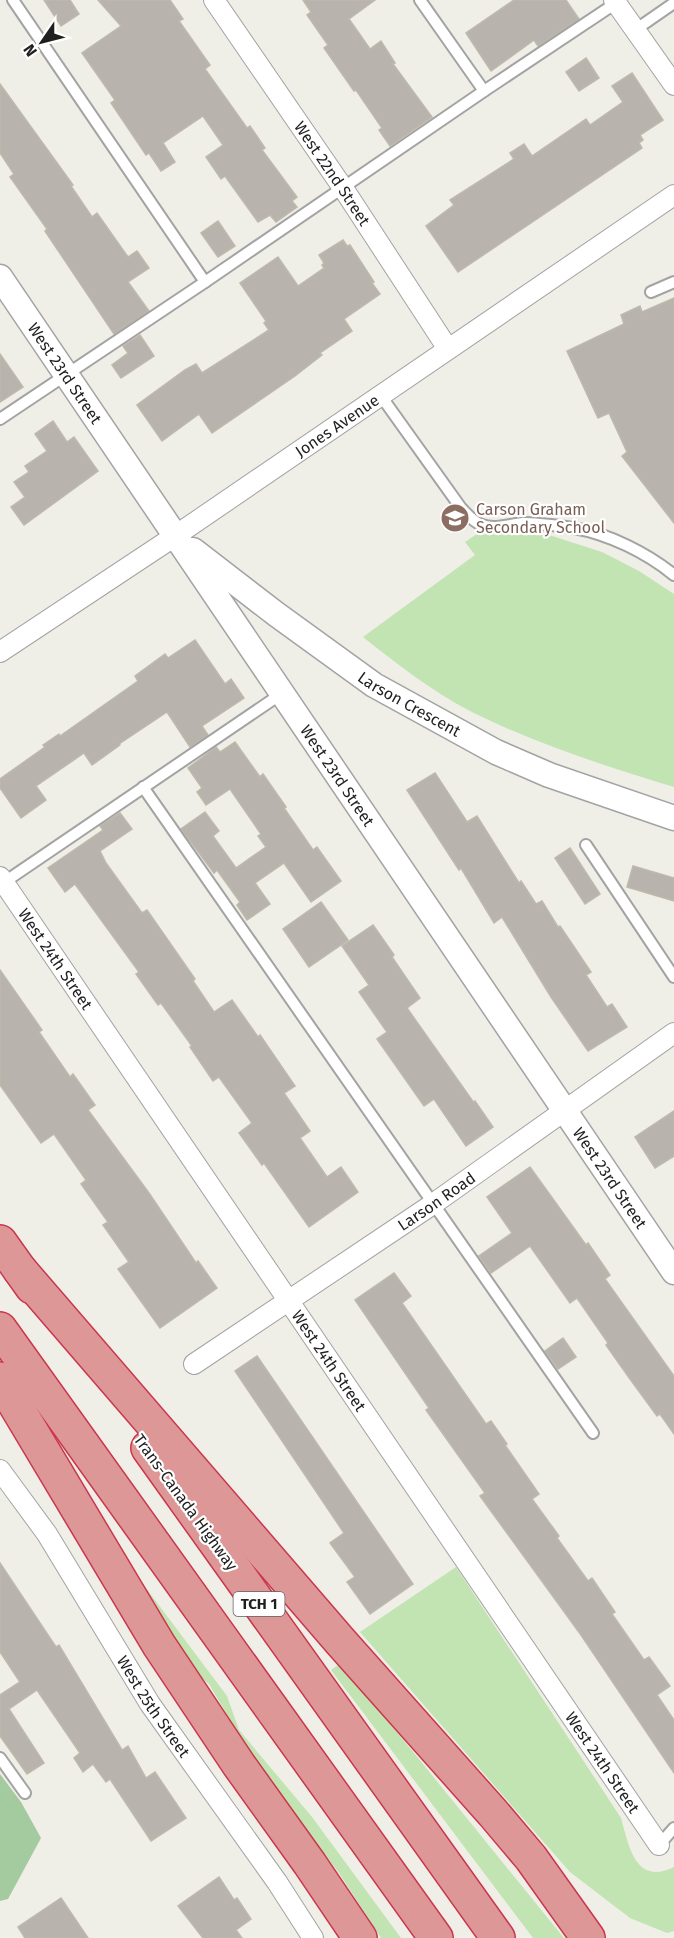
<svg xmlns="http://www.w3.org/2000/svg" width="674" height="1938" font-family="'Fira Sans',sans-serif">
<rect width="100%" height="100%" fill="#efeee7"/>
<!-- grass -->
<g fill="#c1e4b2">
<path d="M 477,534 L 549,535 L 602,552 L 639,571 L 674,594 L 674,787 C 605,766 536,744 472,712 C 433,692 397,664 363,637 L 475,555 L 465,542 Z"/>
<path d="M 456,1567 L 621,1818 C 629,1846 635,1886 674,1867 L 674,1931 L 667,1933 L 630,1918 L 570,1872 L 360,1632 Z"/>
<polygon points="140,1580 227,1696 239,1730 312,1817 401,1938 381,1938 339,1873 256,1764 209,1684 173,1655 131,1584"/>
<polygon points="341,1663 564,1938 533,1938 331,1670"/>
</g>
<!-- forest -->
<polygon fill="#a4caa0" points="0,1774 21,1802 41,1838 8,1899 0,1901"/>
<!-- building -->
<g fill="#b8b4ad" stroke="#bfb8ab" stroke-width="1.5">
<polygon points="44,0 70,0 79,14 61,26"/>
<polygon points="98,0 170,0 183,19 179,21 210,65 205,69 247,128 250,126 265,148 262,150 297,197 292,201 297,207 276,222 270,215 258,222 225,176 221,179 206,157 223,145 203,116 163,143 175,162 161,171 149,153 146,155 111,103 115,100 82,53 121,26"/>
<polygon points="303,0 375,0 349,19 370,49 381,41 395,63 393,64 432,117 390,146 379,130 382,128 356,90 354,91 324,48 328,45 307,15 311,12"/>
<polygon points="514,0 566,0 579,19 538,46 534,40 491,71 466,33"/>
<polygon points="586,58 599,78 579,91 566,72"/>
<polygon points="632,73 663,120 640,135 643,140 639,143 642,148 458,272 426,226 454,205 450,200 514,159 510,153 524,144 532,156 586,119 590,125 623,102 612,86"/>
<polygon points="0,84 73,185 71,186 92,217 97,213 128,257 137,251 149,268 128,282 149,311 114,334 45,231 47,229 10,177 14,174 0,153"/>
<polygon points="218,221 235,246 218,257 201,233"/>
<polygon points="343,240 347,246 350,245 374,282 372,283 380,294 344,319 352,331 320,353 322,355 295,376 212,433 199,414 162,441 137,405 185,370 196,364 202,373 269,330 264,323 266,321 240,283 278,257 298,286 324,268 322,265 324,263 319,255"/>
<polygon points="674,298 674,523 622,456 627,452 609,413 598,418 567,351 624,324 621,315 640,306 642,312"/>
<polygon points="140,335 154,356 121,378 112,365 128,353 123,346"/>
<polygon points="0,354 23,387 0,402"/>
<polygon points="53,421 67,442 74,437 98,471 24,525 11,507 25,497 14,482 29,472 25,466 47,451 35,434"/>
<polygon points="195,640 225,684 231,679 244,698 202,726 208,735 190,747 167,712 119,744 120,745 92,765 84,753 36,786 46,800 21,818 0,788 0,779 45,747 43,745 59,734 60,736 138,681 135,676 165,654 168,658"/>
<polygon points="235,742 260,777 263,774 286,807 284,808 313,850 317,847 341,881 311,902 284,863 255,883 270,904 247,920 237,905 240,902 217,870 214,873 181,829 205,812 219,831 213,836 236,868 266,847 258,836 261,834 230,789 206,805 197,792 202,788 188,768 216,747 220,752"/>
<polygon points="435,773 467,822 477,816 519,883 521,881 536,904 542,901 558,927 560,926 591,972 586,975 607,1007 612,1004 627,1027 588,1051 551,997 502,917 494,923 461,868 459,870 407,790"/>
<polygon points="120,813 132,829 100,851 106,863 142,913 147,910 195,979 193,981 214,1012 232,1000 258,1037 260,1035 295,1086 284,1093 310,1131 300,1138 327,1177 341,1167 358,1192 309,1227 264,1163 262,1165 239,1133 252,1123 219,1077 213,1081 190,1047 192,1046 161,1003 158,1005 136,974 139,972 75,884 65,892 48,868 103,830 100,826"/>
<polygon points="570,848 600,894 585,904 555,858"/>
<polygon points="633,866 674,878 674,901 627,887"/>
<polygon points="321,902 348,940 309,967 283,929"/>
<polygon points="373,925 394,955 392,957 420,998 407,1008 474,1103 475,1101 493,1127 466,1146 434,1099 424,1106 377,1039 387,1032 359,992 369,985 342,946"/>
<polygon points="0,970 42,1030 39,1032 70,1077 73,1074 95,1105 88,1110 149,1193 196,1263 198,1261 217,1288 160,1328 118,1269 129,1262 103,1225 108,1222 81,1184 86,1180 54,1134 41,1143 0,1085"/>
<polygon points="674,1111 674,1156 655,1168 635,1137"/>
<polygon points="530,1167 586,1245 588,1243 610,1275 605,1279 674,1376 674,1434 660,1414 657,1416 630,1379 606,1345 608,1343 577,1298 570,1303 530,1246 491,1273 479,1256 512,1233 487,1197"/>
<polygon points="394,1273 411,1296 402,1303 486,1424 491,1421 507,1444 505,1445 539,1494 532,1499 559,1536 557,1538 588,1581 592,1578 615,1612 612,1614 644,1660 649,1657 670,1686 657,1695 674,1720 674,1773 581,1635 480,1496 485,1493 426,1410 429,1408 355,1300"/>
<polygon points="563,1338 576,1357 558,1369 545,1351"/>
<polygon points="257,1356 413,1584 370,1614 347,1582 355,1577 330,1543 344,1533 235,1371"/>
<polygon points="0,1563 56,1647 59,1645 122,1750 128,1746 146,1778 155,1772 186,1818 151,1841 110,1779 106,1782 93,1764 83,1772 74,1758 80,1753 37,1690 9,1709 44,1763 27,1774 0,1736 0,1695 20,1682 0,1652"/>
<polygon points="219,1877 234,1900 237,1898 251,1919 236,1930 242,1938 203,1938 178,1906"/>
<polygon points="61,1898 88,1938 25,1938 18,1927"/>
</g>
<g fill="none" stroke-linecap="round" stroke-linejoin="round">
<!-- service casing -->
<g stroke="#a3a3a3" stroke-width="14">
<g id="service">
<polyline points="13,0 205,282 484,91"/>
<polyline points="420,0 484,91 616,3"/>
<polyline points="635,30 674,3"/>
<polyline points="651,292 674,282"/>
<path d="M 381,396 L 461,508 C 467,514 473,522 482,525 C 495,530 510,524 523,523 C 540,523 558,526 574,528 C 609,534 647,553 674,575"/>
<polyline points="0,419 205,282"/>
<polyline points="143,787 593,1433"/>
<polyline points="586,845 674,977"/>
<polyline points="0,885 281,694"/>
<polyline points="0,1758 25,1793"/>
<polyline points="659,1845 674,1828"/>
</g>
</g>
<!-- minor casing -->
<g stroke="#a3a3a3" stroke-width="22">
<g id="minor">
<path id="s1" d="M 214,0 L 343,188 L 448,349"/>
<polyline points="614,0 674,85"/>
<path id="s2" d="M 0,652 L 175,536 L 674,195"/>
<path id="s3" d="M 0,877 L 659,1845"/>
<path id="s4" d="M 194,1364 L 433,1204 L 674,1033"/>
<path id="s5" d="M 0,1470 L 47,1534 L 150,1704 L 277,1882 L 313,1938"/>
</g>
</g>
<!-- tertiary casing -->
<g stroke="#a3a3a3" stroke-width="27">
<g id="tertiary">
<path id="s6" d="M 0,277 L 674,1272"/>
<path id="s7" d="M 193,550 L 276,614 L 374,685 L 496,752 L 549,775 L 674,818"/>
</g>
</g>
<!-- motorway casing -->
<g stroke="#ca374d" stroke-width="36">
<g id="motorway">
<polyline points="0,1242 32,1287"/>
<polyline points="20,1270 340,1641 493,1813 531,1858 588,1938"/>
<polyline points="0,1329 436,1938"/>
<polyline points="0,1379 159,1645 239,1765 310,1864 360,1938"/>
<polyline points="148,1448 498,1938"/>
</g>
</g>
<!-- service -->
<use href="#service" stroke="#fff" stroke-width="10"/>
<!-- minor -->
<use href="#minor" stroke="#fff" stroke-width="20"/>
<!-- tertiary -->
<use href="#tertiary" stroke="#fff" stroke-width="24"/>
<!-- motorway -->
<use href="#motorway" stroke="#de9797" stroke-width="33"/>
</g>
<!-- icons -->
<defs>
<g id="school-disc" transform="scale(1.5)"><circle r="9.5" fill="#8d6e63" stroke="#fff"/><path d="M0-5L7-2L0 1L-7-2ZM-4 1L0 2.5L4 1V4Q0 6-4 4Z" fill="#fff"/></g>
</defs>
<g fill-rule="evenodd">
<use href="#school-disc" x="455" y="518"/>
</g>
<g text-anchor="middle" stroke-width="4.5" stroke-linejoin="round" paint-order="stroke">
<!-- shield labels -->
<rect fill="#fff" stroke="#626262" stroke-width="1.5" x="233.5" y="1592" width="51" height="24" rx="4.5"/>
<g font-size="15" font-weight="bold" fill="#1f1f1f">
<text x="259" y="1609">TCH 1</text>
</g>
<!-- street labels -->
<g font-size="16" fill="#1f1f1f" stroke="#fff">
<text dy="6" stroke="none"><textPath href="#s1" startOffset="210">West 22nd Street</textPath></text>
<text dy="6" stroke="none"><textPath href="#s6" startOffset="116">West 23rd Street</textPath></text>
<text dy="6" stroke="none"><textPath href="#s2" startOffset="406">Jones Avenue</textPath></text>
<text dy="6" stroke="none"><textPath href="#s7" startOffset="266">Larson Crescent</textPath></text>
<text dy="6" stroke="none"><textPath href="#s6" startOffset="602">West 23rd Street</textPath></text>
<text dy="6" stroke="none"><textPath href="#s3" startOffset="99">West 24th Street</textPath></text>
<text dy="6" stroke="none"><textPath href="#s6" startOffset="1088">West 23rd Street</textPath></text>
<text dy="6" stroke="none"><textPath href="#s4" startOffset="292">Larson Road</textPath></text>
<text dy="6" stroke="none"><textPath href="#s3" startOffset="585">West 24th Street</textPath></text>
<text transform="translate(186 1502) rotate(54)" y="6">Trans-Canada Highway</text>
<text dy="6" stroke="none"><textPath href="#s5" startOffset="282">West 25th Street</textPath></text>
<text dy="6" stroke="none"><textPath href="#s3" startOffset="1071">West 24th Street</textPath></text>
</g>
<!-- education labels -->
<g font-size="16" fill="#785e54" stroke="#fff" text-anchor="start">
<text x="476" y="515">Carson Graham<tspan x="476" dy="18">Secondary School</tspan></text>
</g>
</g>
<!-- north arrow -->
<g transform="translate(42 42) rotate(235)" stroke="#ffffff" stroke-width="4.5" paint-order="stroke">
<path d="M0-4.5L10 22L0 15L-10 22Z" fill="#1f1f1f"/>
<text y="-9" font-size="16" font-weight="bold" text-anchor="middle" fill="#1f1f1f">N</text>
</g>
</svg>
